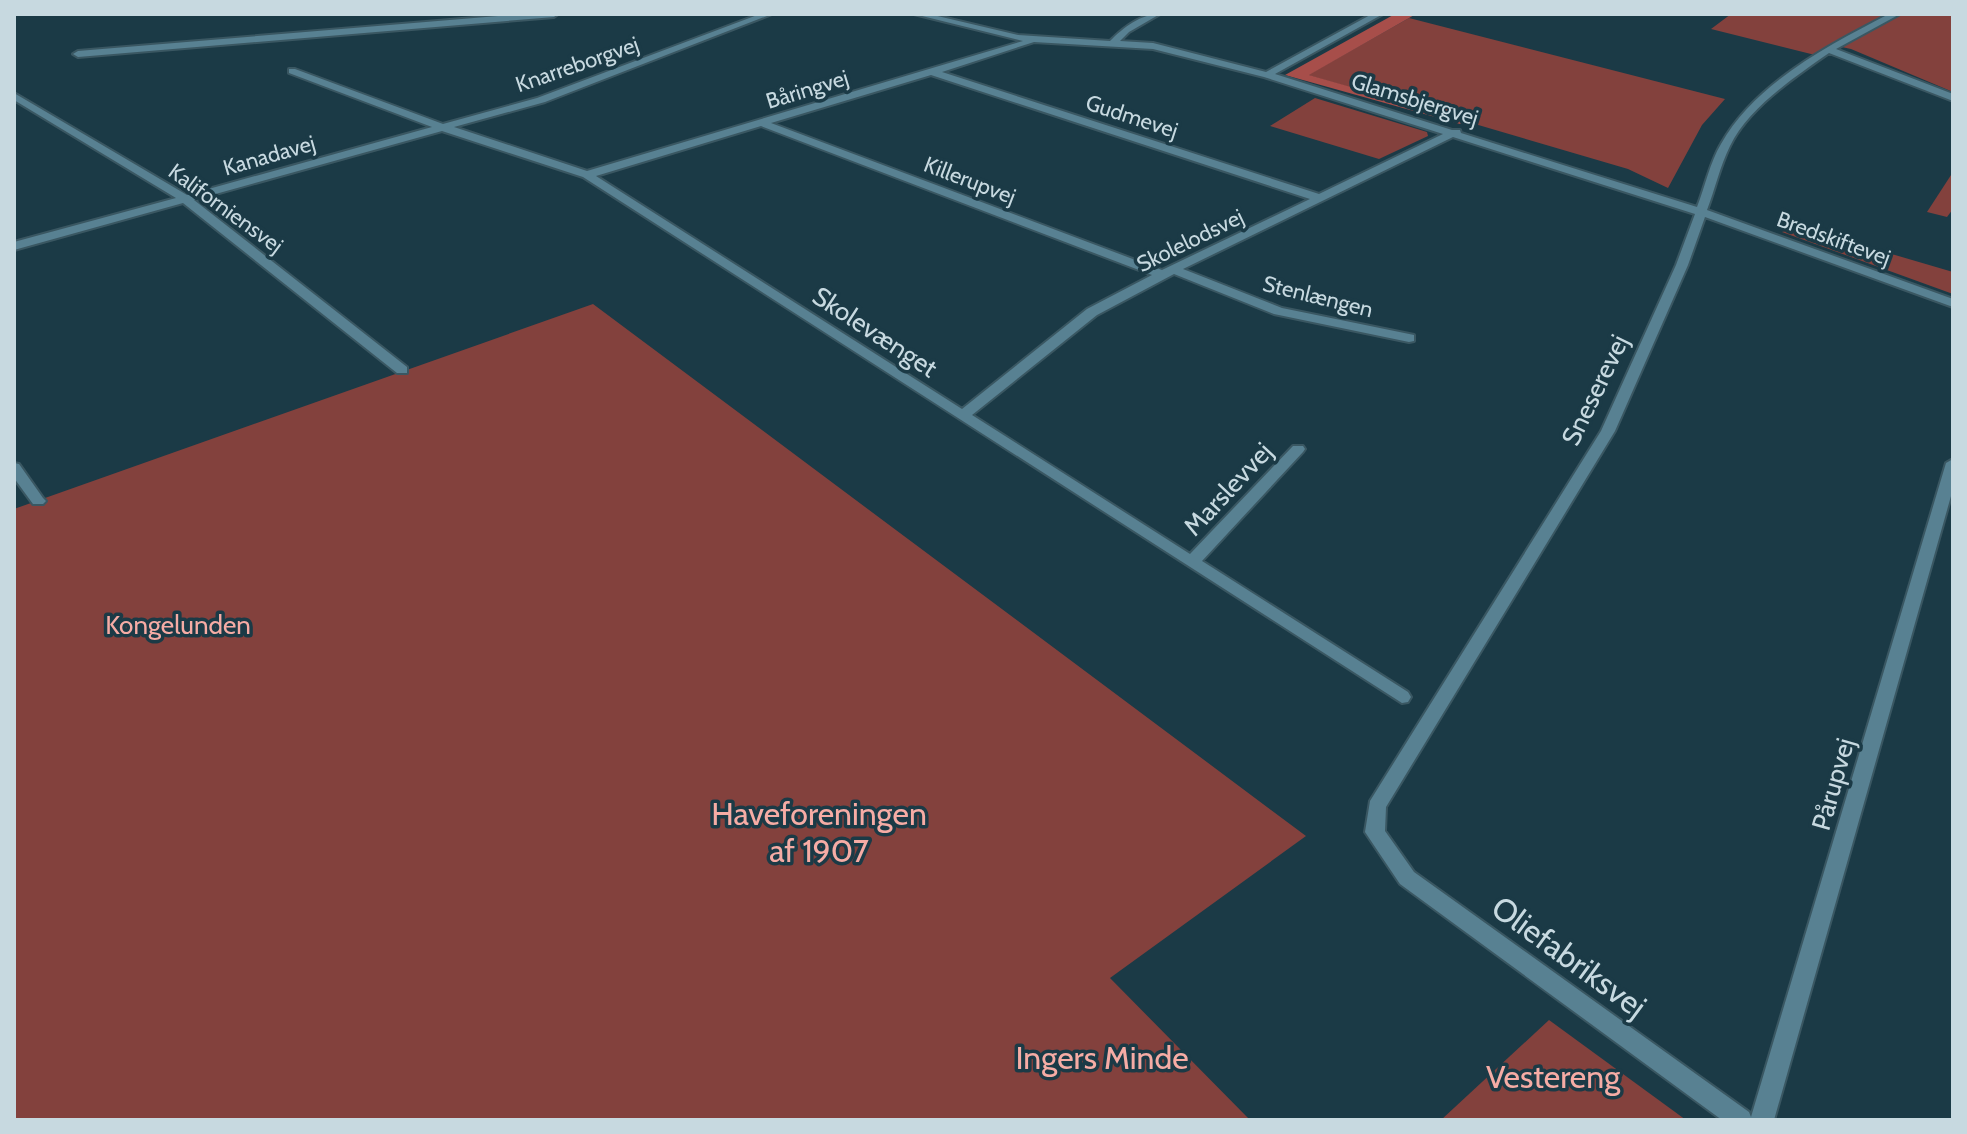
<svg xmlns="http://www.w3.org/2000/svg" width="1967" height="1134" font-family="Cabin,sans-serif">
<rect width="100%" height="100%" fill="#1b3a46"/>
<!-- green -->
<g fill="#83413d">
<polygon points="1731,14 1953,14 1953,92 1851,49 1837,46 1819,56 1711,29"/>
<polygon points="1409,18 1725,99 1702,125 1668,188 1628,169 1308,75"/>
<polygon points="1315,98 1427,132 1428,136 1379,159 1270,126"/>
<polygon points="1953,172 1953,209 1947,217 1927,212"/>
<polygon points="1787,229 1838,244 1861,245 1953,272 1953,294 1782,232"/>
<polygon points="593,304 1306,836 1110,978 1250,1120 14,1120 14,509"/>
<polygon points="1549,1020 1686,1120 1441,1120"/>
</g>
<!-- forest -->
<polygon fill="#a74e4a" points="1395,14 1416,14 1309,75 1466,120 1460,124 1285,75"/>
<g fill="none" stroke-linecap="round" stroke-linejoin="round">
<!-- street casing -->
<g stroke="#3a5762" stroke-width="4">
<g id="street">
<polygon points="522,14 558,14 554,17 78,57 73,54 78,51"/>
<path d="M 760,14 L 772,14 L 545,102 L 454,127 L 587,171 L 1023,41 L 914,14 L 929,14 L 1018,35 L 1110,41 C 1124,27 1141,14 1160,14 L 1129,32 L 1120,41 L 1153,43 L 1266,72 L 1372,14 L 1383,14 L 1275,74 L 1452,130 L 1460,130 L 1461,133 L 1697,207 C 1705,187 1710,162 1721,144 C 1755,83 1829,45 1889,14 L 1900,14 L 1836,49 L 1953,94 L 1953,101 L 1829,53 C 1796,76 1748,108 1730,146 C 1720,166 1715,189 1707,210 L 1953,299 L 1953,307 L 1705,217 L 1688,265 L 1615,431 L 1386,807 L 1385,831 L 1414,872 L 1749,1112 L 1751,1117 L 1946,463 L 1953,459 L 1953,489 L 1774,1120 L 1722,1120 L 1400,884 L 1365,832 L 1370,801 L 1601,431 L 1676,265 L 1695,214 L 1453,137 L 1183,269 L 1282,308 L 1414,335 L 1414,341 L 1409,342 L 1274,314 L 1174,274 L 1097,315 L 972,415 L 1190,554 L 1293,446 L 1303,446 L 1305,449 L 1303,452 L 1202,561 L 1408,692 L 1411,697 L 1408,702 L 1402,703 L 583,177 L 442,131 L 194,200 L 407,367 L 407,373 L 397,373 L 183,203 L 14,250 L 14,242 L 176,198 L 14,100 L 14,93 L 187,195 L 432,127 L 289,73 L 289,69 L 295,69 L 443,124 L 537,98 ZM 1034,42 L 1153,49 L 1264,77 L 1443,134 L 1319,194 L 942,72 ZM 931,75 L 1310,199 L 1162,270 L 771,123 ZM 761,126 L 1152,275 L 1087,309 L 962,409 L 596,176 Z"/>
<polygon points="14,463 19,464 43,498 46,501 43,504 33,504 14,478"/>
</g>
</g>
<!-- street -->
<use href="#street" fill="#588192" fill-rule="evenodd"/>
</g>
<g text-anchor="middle" stroke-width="7" stroke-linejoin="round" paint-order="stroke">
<!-- far-street labels -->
<g font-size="22" fill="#c7d9e0" stroke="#1b3a46">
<text transform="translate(577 64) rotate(-19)" y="8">Knarreborgvej</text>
<text transform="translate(807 89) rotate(-17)" y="8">Båringvej</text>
<text transform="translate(1415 99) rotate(17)" y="8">Glamsbjergvej</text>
<text transform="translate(1132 116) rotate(18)" y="8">Gudmevej</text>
<text transform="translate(269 155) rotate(-16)" y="8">Kanadavej</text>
<text transform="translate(970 180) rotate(21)" y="8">Killerupvej</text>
<text transform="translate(226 208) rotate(36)" y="8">Kaliforniensvej</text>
<text transform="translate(1834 238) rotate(20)" y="8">Bredskiftevej</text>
<text transform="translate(1190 240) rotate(-26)" y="8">Skolelodsvej</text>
<text transform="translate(1318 296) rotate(14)" y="8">Stenlængen</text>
</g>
<!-- street labels -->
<g font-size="26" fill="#c7d9e0" stroke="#1b3a46">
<text transform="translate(875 332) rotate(33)" y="9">Skolevænget</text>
<text transform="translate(1595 390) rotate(-64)" y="9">Sneserevej</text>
<text transform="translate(1228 489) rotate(-47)" y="9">Marslevvej</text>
<text transform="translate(1833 784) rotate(-74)" y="9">Pårupvej</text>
</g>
<!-- park labels -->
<g font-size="26" fill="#f6aca5" stroke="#1b3a46">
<text x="178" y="634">Kongelunden</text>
</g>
<!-- near-park labels -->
<g font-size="32" fill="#f6aca5" stroke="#1b3a46">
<text x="819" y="825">Haveforeningen<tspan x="819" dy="37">af 1907</tspan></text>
<text x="1102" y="1069">Ingers Minde</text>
<text x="1553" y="1088">Vestereng</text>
</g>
<!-- near-street labels -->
<g font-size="32" fill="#c7d9e0" stroke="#1b3a46">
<text transform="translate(1569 957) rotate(36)" y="11">Oliefabriksvej</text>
</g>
</g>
<!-- border -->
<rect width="1967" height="1134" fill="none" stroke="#c7d9e0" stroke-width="32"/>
</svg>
